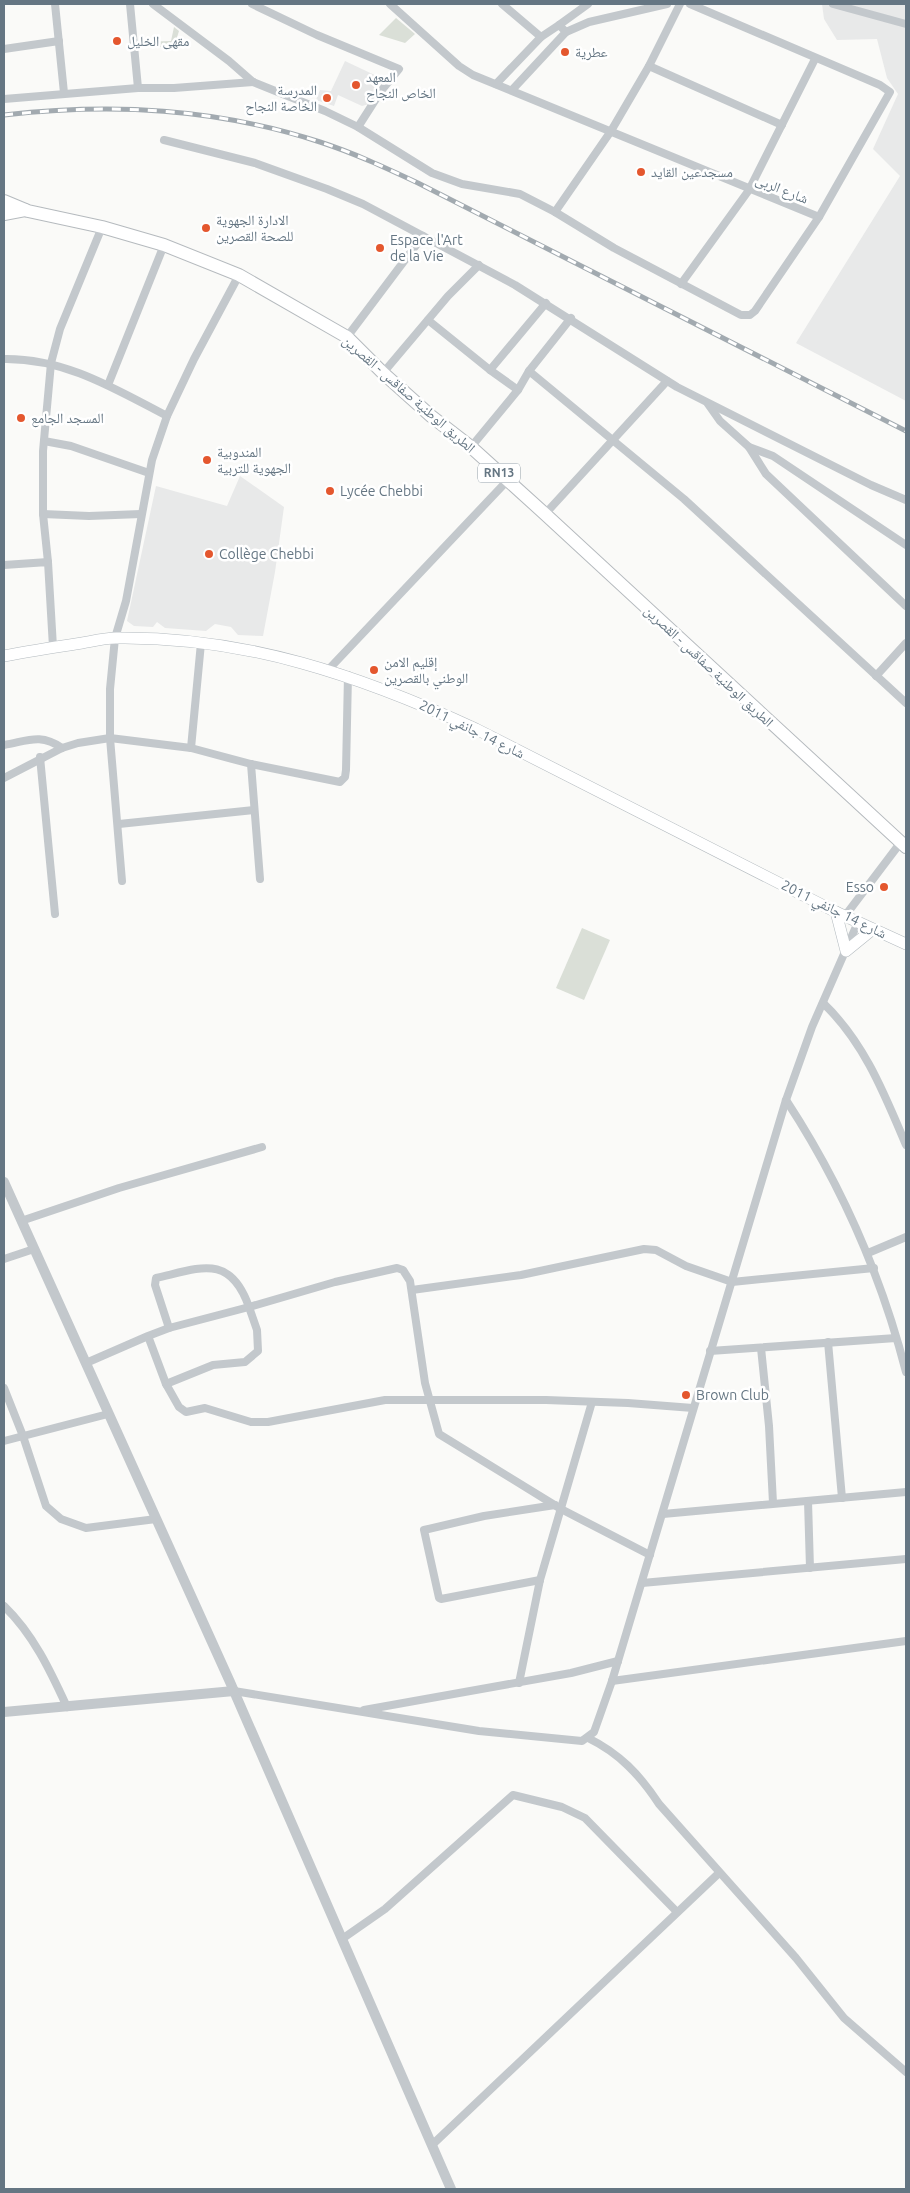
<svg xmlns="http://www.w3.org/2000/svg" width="910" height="2193" font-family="Ubuntu,'Noto Naskh Arabic',sans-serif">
<rect width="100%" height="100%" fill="#fafaf8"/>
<!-- built -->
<g fill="#e8e9e9">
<polygon points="822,4 906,4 906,401 796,343 900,176 873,149 898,94 887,78 877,39 837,40 824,19"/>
<polygon points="345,61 381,78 369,104 362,106 338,95 334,106 316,100 320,90 331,91"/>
<polygon points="240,476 284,507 275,572 263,636 238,635 231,627 215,624 206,631 165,628 157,622 153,627 134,626 127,621 156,486 227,506"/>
</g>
<!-- green -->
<g fill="#dadfd7">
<polygon points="396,18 415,34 405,43 379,35"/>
<polygon points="174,27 179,31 174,47 138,47 138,42 171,41"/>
<polygon points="582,928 610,940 584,1000 556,988"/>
</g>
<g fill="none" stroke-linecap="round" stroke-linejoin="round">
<!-- secondary casing -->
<g stroke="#b3babf" stroke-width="12">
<g id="secondary">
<path d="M 4,656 C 30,651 56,647 82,643 C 93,641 105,638 116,638 C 245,636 361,676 476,729 L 836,912 L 906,944"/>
<polyline points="836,912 846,951 873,929"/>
</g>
</g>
<!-- primary casing -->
<g stroke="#b5babe" stroke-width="14">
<g id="primary">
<polyline points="4,201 28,211 102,227 164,245 239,275 347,337 383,373 431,416 471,447 545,514 906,847"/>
<polyline points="4,214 25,210"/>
</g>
</g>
<!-- minor -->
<g stroke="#c3c8cc" stroke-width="8">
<polyline points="55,4 64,93"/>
<polyline points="130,4 138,88 174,88 253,82"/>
<polyline points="153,4 229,61 253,82 325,111 358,127 381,91 399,69 317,35 252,4"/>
<polyline points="390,4 459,66 473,75 819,217 890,92 880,85 690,4"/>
<polyline points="502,4 541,37"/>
<polyline points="833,4 906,24"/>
<polyline points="566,32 589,22 667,4"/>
<polyline points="4,49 59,41"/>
<polyline points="649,66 782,125"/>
<polyline points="496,84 541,37 559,25"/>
<polyline points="512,90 566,32 559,25 588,4"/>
<polyline points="4,99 138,88"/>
<polyline points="358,127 432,173 462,184 520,194 555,212 614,248 741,315 750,315 755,311 819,217"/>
<polyline points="164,140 255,163 327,189 363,204 515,285 677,387 871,485 906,500"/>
<polyline points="555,212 611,131 649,66 680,4"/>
<polyline points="681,284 749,190 815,59"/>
<polyline points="428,320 490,370 518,390"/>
<polyline points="347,337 423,236"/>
<path d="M 4,359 C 65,358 115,389 167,416"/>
<polyline points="490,370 546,303"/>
<polyline points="529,371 571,318"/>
<polyline points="383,373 448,296 479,265"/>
<polyline points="108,385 164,245"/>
<polyline points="708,404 720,421 749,447 773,456 906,545"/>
<polyline points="44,441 71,446 149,473"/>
<polyline points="471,447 518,390 529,371 684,499 906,703"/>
<polyline points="749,447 766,474 906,606"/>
<polyline points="43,514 89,516 141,514"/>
<polyline points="545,514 667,381"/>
<polyline points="48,562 43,514 43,451 51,363 60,329 102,227"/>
<polyline points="4,565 48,562 53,647"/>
<polyline points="328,670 507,481"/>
<polyline points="876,676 906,643"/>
<path d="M 4,745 C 28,741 40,733 62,748"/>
<polyline points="191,748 201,643"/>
<polyline points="40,757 55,914"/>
<polyline points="251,764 260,879"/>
<polyline points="4,778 62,748 78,743 110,738 191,748 251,764 340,782 345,777 346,770 348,675"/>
<polyline points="119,824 254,810"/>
<polyline points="122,881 110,738 110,689 115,638 126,601 152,460 167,416 194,359 239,275"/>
<polyline points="845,916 901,842"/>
<path d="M 823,1003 C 864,1042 884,1093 906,1145"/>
<path d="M 786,1100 C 841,1184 881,1275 906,1372"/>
<polyline points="21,1221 119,1188 262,1147"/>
<polyline points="868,1253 906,1237"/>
<polyline points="4,1259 34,1249"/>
<polyline points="412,1290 521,1275 644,1249 656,1250 686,1266 732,1282 874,1268"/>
<path d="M 169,1328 L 155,1285 L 156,1278 C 200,1268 230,1253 249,1307 L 335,1282 L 397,1268 L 403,1270 L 410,1281 L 425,1383 L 439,1434 L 561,1509 L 650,1555"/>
<polyline points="828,1342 842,1498"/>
<polyline points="761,1348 769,1426 773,1503"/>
<polyline points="710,1351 896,1338"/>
<polyline points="86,1363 148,1336 166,1384 213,1365 245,1362 258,1351 257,1330 249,1307 169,1328 148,1336"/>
<polyline points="166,1384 179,1407 186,1412 205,1408 251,1422 268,1422 385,1400 546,1400 628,1403 693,1408"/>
<polyline points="4,1388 23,1436 46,1506 61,1519 86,1528 156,1519"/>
<polyline points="4,1441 108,1414"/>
<polyline points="808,1501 810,1568"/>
<polyline points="663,1514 906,1492"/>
<polyline points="540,1580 441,1599 439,1598 424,1530 484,1516 555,1505"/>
<polyline points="642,1583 906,1559"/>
<path d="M 4,1606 C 33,1634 50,1670 67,1707"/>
<polyline points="612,1681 906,1641"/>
<polyline points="519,1683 540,1580 592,1402"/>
<polyline points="234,1691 479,1731 582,1741 594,1732 612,1681 786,1100 812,1027 858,922"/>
<polyline points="364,1710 571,1673 618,1661"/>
<path d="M 588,1738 C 619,1753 640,1775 659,1804 L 796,1958 L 844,2018 L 906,2072"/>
<polyline points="342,1939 385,1909 513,1795 562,1807 585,1818 677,1912"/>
<polyline points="432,2145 719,1873"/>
</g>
<!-- tertiary -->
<g stroke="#c3c8cc" stroke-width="10">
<polyline points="4,1182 230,1682 451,2189"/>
<polyline points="4,1712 234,1691"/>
</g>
<!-- secondary -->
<use href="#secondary" stroke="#fff" stroke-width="11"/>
<!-- primary -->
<use href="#primary" stroke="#fff" stroke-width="12"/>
<!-- rail casing -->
<g stroke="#a2aab0" stroke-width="5">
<path id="rail" d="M 4,115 C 113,103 215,108 320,142 C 354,153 386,168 418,183 L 906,431"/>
</g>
<!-- rail -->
<use href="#rail" stroke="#fff" stroke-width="3" stroke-dasharray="9" stroke-linecap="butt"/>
</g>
<!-- markers -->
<g fill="#e4572e" stroke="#fff" stroke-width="2">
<circle cx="117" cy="41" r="5"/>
<circle cx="565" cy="52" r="5"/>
<circle cx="356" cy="85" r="5"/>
<circle cx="327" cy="98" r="5"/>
<circle cx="641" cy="172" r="5"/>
<circle cx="206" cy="228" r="5"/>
<circle cx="380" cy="248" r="5"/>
<circle cx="21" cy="418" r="5"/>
<circle cx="207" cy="460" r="5"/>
<circle cx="330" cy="491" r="5"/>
<circle cx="209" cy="554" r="5"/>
<circle cx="374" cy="670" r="5"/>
<circle cx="884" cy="887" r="5"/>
<circle cx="686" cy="1395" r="5"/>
</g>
<g text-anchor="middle" stroke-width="5" stroke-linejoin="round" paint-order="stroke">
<!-- shield labels -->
<rect fill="#fff" stroke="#939fa8" stroke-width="1" x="478" y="463.5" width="42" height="19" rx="4"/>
<g font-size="12" font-weight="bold" fill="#657683">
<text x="499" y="477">RN13</text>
</g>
<!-- poi labels -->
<g font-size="14" fill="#657683" stroke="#fff" text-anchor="start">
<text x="127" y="46">مقهى الخليل</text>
<text x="575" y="57">عطرية</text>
<text x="366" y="82">المعهد<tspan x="366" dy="16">الخاص النجاح</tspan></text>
<text x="317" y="95" text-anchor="end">المدرسة<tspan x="317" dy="16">الخاصة النجاح</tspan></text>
<text x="651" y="177">مسجدعين القايد</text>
<text x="216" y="225">الادارة الجهوية<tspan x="216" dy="16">للصحة القصرين</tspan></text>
<text x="390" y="245">Espace l'Art<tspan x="390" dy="16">de la Vie</tspan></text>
<text x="31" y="423">المسجد الجامع</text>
<text x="217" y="457">المندوبية<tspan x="217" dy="16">الجهوية للتربية</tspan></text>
<text x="340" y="496">Lycée Chebbi</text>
<text x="219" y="559">Collège Chebbi</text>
<text x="384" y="667">إقليم الامن<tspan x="384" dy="16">الوطني بالقصرين</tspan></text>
<text x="874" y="892" text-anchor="end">Esso</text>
<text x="696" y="1400">Brown Club</text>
</g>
<!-- street labels -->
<g font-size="14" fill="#657683" stroke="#fff">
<text transform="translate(782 189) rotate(22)" y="5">شارع الربى</text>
<text transform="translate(409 394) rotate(41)" y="5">الطريق الوطنية صفاقس - القصرين</text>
<text transform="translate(709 666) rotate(43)" y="5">الطريق الوطنية صفاقس - القصرين</text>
<text transform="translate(472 729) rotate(26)" y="5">شارع 14 جانفي 2011</text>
<text transform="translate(834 909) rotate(26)" y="5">شارع 14 جانفي 2011</text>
</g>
</g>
<!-- border -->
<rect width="910" height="2193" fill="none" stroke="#657683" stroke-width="10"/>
</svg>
